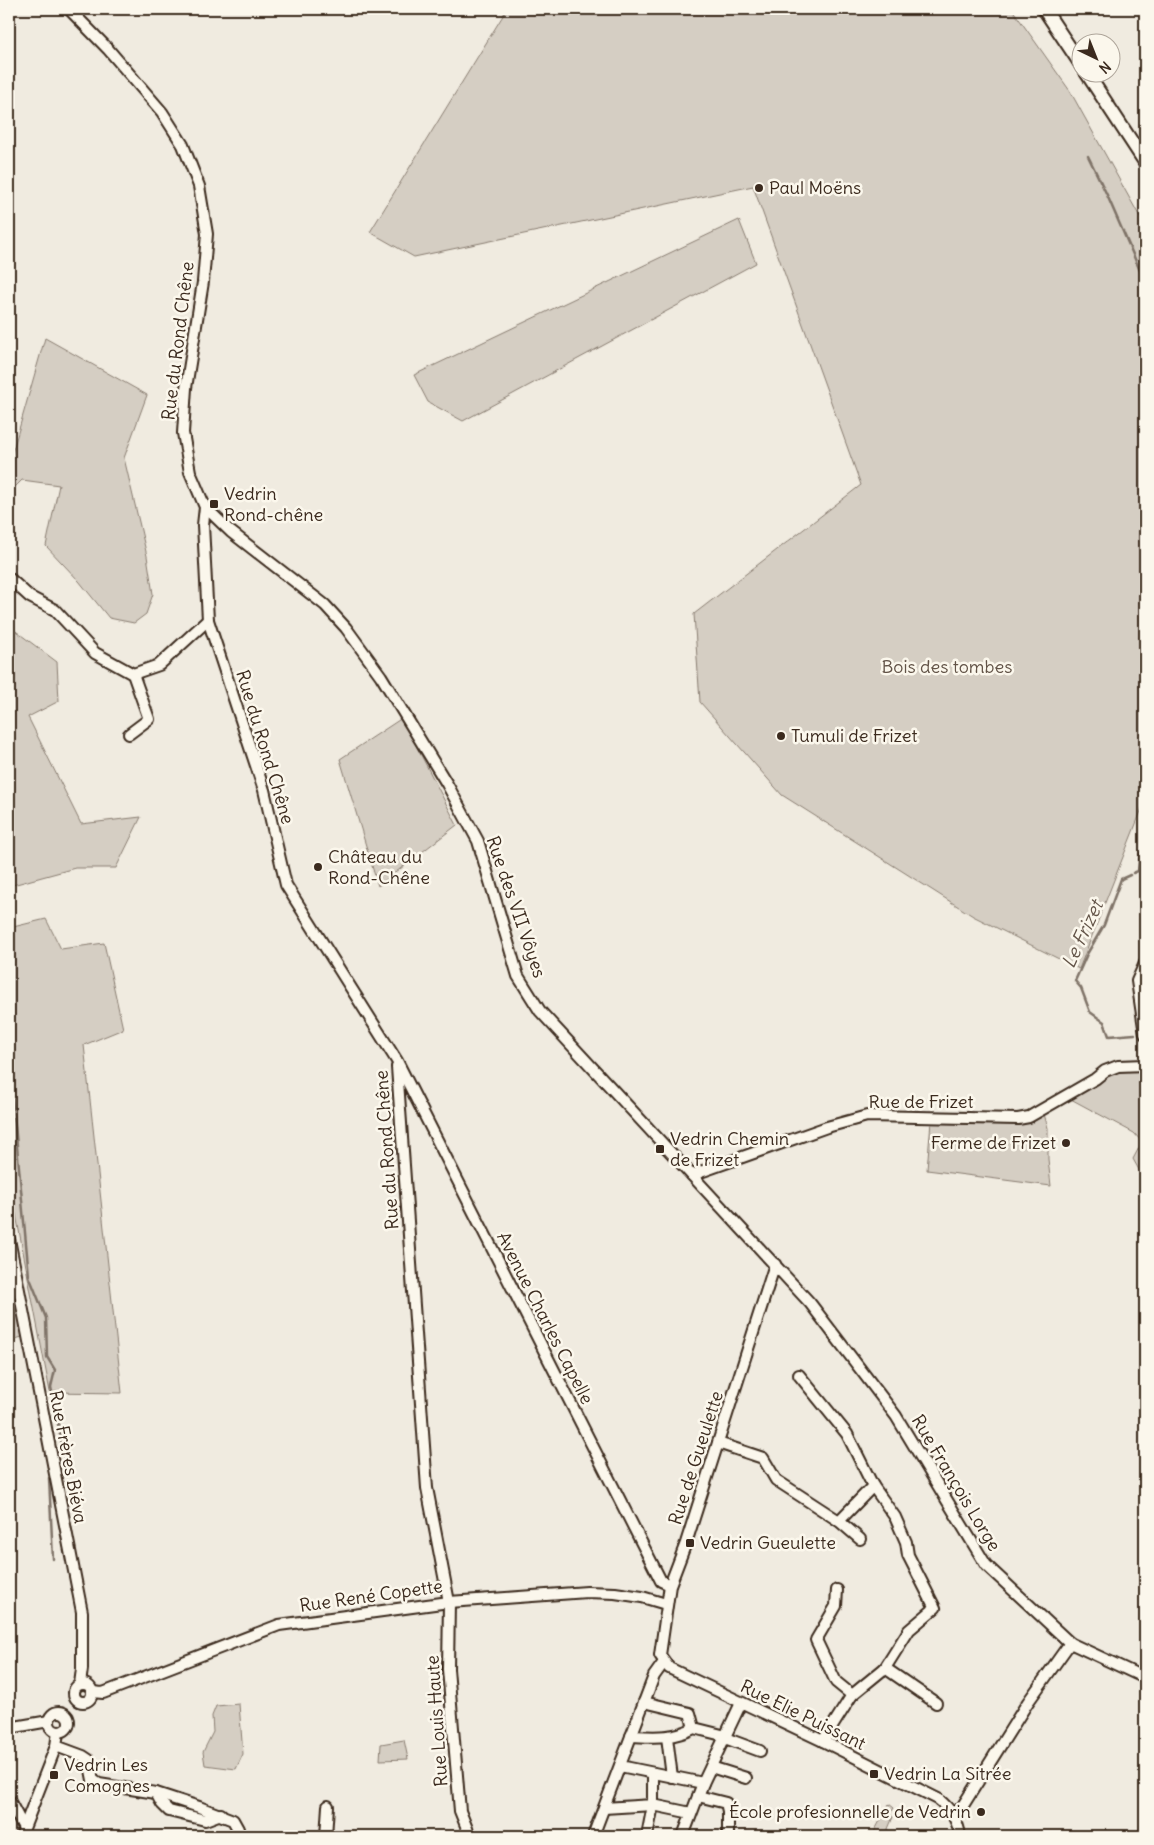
<svg xmlns="http://www.w3.org/2000/svg" width="1154" height="1845" font-family="Delius,sans-serif">
<rect width="100%" height="100%" fill="#f0ebe0"/>
<filter id="ink" filterUnits="userSpaceOnUse"><feTurbulence type="fractalNoise" baseFrequency=".02" numOctaves="2"/><feDisplacementMap in="SourceGraphic" scale="10" xChannelSelector="R" yChannelSelector="G"/><feConvolveMatrix kernelMatrix="1 2 1 2 8 2 1 2 1" color-interpolation-filters="sRGB"/></filter>
<g filter="url(#ink)">
<!-- green -->
<g fill="#d5cec3" stroke="#887c70">
<polygon points="507,9 1012,9 1070,91 1145,226 1145,801 1079,969 973,916 782,795 700,702 694,614 861,485 753,186 414,257 370,232"/>
<polygon points="739,220 756,263 463,421 428,402 414,375"/>
<polygon points="45,338 147,395 124,458 147,556 153,594 146,614 134,623 109,618 79,581 46,546 59,485 22,480 9,493 9,464"/>
<polygon points="9,626 57,662 59,701 28,717 81,824 141,817 116,868 75,868 9,886"/>
<polygon points="402,718 457,825 378,886 340,759"/>
<polygon points="46,919 61,949 104,943 123,1029 84,1045 122,1393 50,1392 9,1178 9,963 12,962 9,928"/>
<polygon points="1114,1071 1145,1071 1145,1175 1143,1177 1133,1159 1142,1142 1134,1133 1069,1098"/>
<polygon points="1044,1114 1048,1128 1048,1159 1051,1186 927,1170 931,1121"/>
<polygon points="9,1272 25,1336 9,1341"/>
<polygon points="239,1704 243,1754 236,1769 205,1765 203,1752 213,1732 212,1716 216,1706"/>
<polygon points="404,1740 408,1759 380,1760 381,1744"/>
<polygon points="889,1804 894,1808 890,1814 893,1817 885,1836 874,1832"/>
</g>
<g fill="none" stroke-linecap="round" stroke-linejoin="round">
<!-- stream -->
<g stroke="#7f7367" stroke-width="2.5">
<polyline points="1088,156 1107,195 1145,282"/>
<polyline points="1133,873 1138,871 1140,853"/>
<polyline points="1130,875 1121,879 1104,925 1087,954 1075,981 1081,988 1090,1012 1104,1022 1109,1036 1135,1034"/>
<polyline points="9,1079 11,1081 29,1276 46,1318 47,1357 55,1370 51,1387 67,1470 58,1474"/>
<polyline points="53,1559 49,1478 53,1476"/>
</g>
<!-- minor casing -->
<g stroke="#3b2a1e" stroke-width="14">
<g id="minor">
<polyline points="69,9 108,49 162,112 183,145 199,186 207,234 203,282 186,388 183,433 190,472 205,507 203,525 208,620 264,790 286,885 397,1061 661,1581 670,1585"/>
<polyline points="205,507 231,532 325,605 346,628 381,676 447,784 478,841 518,976 540,1011 810,1303 896,1416 986,1565 1070,1643 1145,1678"/>
<polyline points="9,578 30,597 55,610 95,653 133,674 159,665 208,620"/>
<polyline points="129,734 149,719 133,674"/>
<polyline points="1145,963 1137,981 1145,1034"/>
<polyline points="397,1067 427,1488 449,1602 448,1669 460,1811 470,1836"/>
<polyline points="692,1175 827,1127 867,1116 1018,1119 1029,1117 1095,1079 1105,1071 1118,1066 1145,1065"/>
<polyline points="9,1239 82,1612 82,1669 80,1684"/>
<path d="M 775,1264 L 686,1543 L 670,1585 L 660,1655 L 669,1668 L 823,1741 L 938,1799 C 951,1809 958,1820 960,1836"/>
<polyline points="799,1375 847,1434 873,1486"/>
<polyline points="718,1443 763,1458 776,1480 839,1521 873,1486 895,1517 906,1542 908,1555 935,1608 909,1630 885,1668 852,1695 823,1741"/>
<polyline points="839,1521 860,1539"/>
<polyline points="837,1590 836,1606 816,1640 836,1682 852,1695"/>
<polyline points="885,1668 936,1703"/>
<circle cx="83" cy="1693" r="9"/>
<polyline points="92,1692 103,1693 279,1625 449,1602 587,1592 615,1593 642,1597 666,1604"/>
<polyline points="644,1702 690,1713 694,1728"/>
<circle cx="59" cy="1722" r="10"/>
<polyline points="9,1728 49,1721"/>
<path d="M 631,1736 C 653,1737 673,1739 694,1728 L 726,1736"/>
<polyline points="667,1737 672,1777"/>
<polyline points="725,1738 760,1751"/>
<polyline points="56,1746 83,1756 89,1760 93,1780 99,1784 156,1793 199,1807 233,1820 238,1829 236,1836"/>
<polyline points="620,1766 703,1783"/>
<polyline points="711,1767 746,1778"/>
<polyline points="156,1793 162,1804 169,1811 205,1820 221,1814"/>
<polyline points="698,1796 726,1803 728,1811 728,1836"/>
<polyline points="9,1800 24,1828"/>
<polyline points="604,1808 653,1805 653,1773"/>
<polyline points="953,1814 962,1807 1028,1702 1070,1643"/>
<polyline points="21,1836 56,1746 58,1732"/>
<polyline points="326,1836 328,1806"/>
<polyline points="593,1836 654,1676 664,1662"/>
<polyline points="647,1836 653,1805 691,1813"/>
<polyline points="683,1836 703,1783 741,1703"/>
</g>
</g>
<!-- major casing -->
<g stroke="#3b2a1e" stroke-width="16">
<g id="major">
<polyline points="1044,9 1082,66"/>
<polyline points="1086,72 1145,162"/>
</g>
</g>
<!-- minor -->
<use href="#minor" stroke="#fbf7ec" stroke-width="10"/>
<!-- major -->
<use href="#major" stroke="#fbf7ec" stroke-width="12"/>
</g>
</g>
<!-- markers -->
<g fill="#3b2a1e" stroke="#fbf7ec" stroke-width="2">
<circle cx="759" cy="188" r="5"/>
<rect x="209" y="499" width="10" height="10" rx="2.5"/>
<circle cx="781" cy="736" r="5"/>
<circle cx="318" cy="867" r="5"/>
<circle cx="1066" cy="1143" r="5"/>
<rect x="655" y="1144" width="10" height="10" rx="2.5"/>
<rect x="685" y="1538" width="10" height="10" rx="2.5"/>
<rect x="869" y="1769" width="10" height="10" rx="2.5"/>
<rect x="49" y="1770" width="10" height="10" rx="2.5"/>
<circle cx="981" cy="1812" r="5"/>
</g>
<g text-anchor="middle" stroke-width="5" stroke-linejoin="round" paint-order="stroke">
<!-- poi labels -->
<g font-size="18" fill="#3b2a1e" stroke="#fbf7ec" text-anchor="start">
<text x="769" y="194">Paul Moëns</text>
<text x="224" y="500">Vedrin<tspan x="224" dy="21">Rond-chêne</tspan></text>
<text x="791" y="742">Tumuli de Frizet</text>
<text x="328" y="863">Château du<tspan x="328" dy="21">Rond-Chêne</tspan></text>
<text x="670" y="1145">Vedrin Chemin<tspan x="670" dy="21">de Frizet</tspan></text>
<text x="1056" y="1149" text-anchor="end">Ferme de Frizet</text>
<text x="700" y="1549">Vedrin Gueulette</text>
<text x="64" y="1771">Vedrin Les<tspan x="64" dy="21">Comognes</tspan></text>
<text x="884" y="1780">Vedrin La Sitrée</text>
<text x="971" y="1818" text-anchor="end">École profesionnelle de Vedrin</text>
</g>
<!-- street labels -->
<g font-size="18" fill="#3b2a1e" stroke="#fbf7ec">
<text transform="translate(178 341) rotate(-83)" y="6">Rue du Rond Chêne</text>
<text transform="translate(265 747) rotate(73)" y="6">Rue du Rond Chêne</text>
<text transform="translate(516 907) rotate(71)" y="6">Rue des VII Vôyes</text>
<text x="921" y="1108">Rue de Frizet</text>
<text transform="translate(387 1150) rotate(-94)" y="6">Rue du Rond Chêne</text>
<text transform="translate(545 1318) rotate(63)" y="6">Avenue Charles Capelle</text>
<text transform="translate(68 1457) rotate(79)" y="6">Rue Frères Biéva</text>
<text transform="translate(696 1458) rotate(-72)" y="6">Rue de Gueulette</text>
<text transform="translate(956 1483) rotate(59)" y="6">Rue François Lorge</text>
<text transform="translate(371 1596) rotate(-8)" y="6">Rue René Copette</text>
<text transform="translate(803 1715) rotate(26)" y="6">Rue Elie Puissant</text>
<text transform="translate(437 1721) rotate(-94)" y="6">Rue Louis Haute</text>
</g>
<!-- park labels -->
<g font-size="18" fill="#625347" stroke="#fbf7ec">
<text x="947" y="673">Bois des tombes</text>
</g>
<!-- water labels -->
<g font-size="19" font-style="italic" fill="#635448" stroke="#fbf7ec">
<text transform="translate(1082 934) rotate(-65)" y="7">Le Frizet</text>
</g>
</g>
<!-- margin -->
<rect width="1154" height="1845" fill="none" stroke="#fbf7ec" stroke-width="30"/>
<rect x="15" y="15" width="1124" height="1815" fill="none" stroke="#3b2a1e" stroke-width="2" filter="url(#ink)"/>
<!-- north arrow -->
<g transform="translate(1096 58) rotate(137)"><circle r="24" fill="#fbf7ec" stroke="#aea59a"/>
<path d="M0-4L9 19L0 12L-9 19Z" fill="#3b2a1e"/>
<text y="-8" font-size="14" font-weight="bold" text-anchor="middle" fill="#3b2a1e">N</text>
</g>
</svg>
